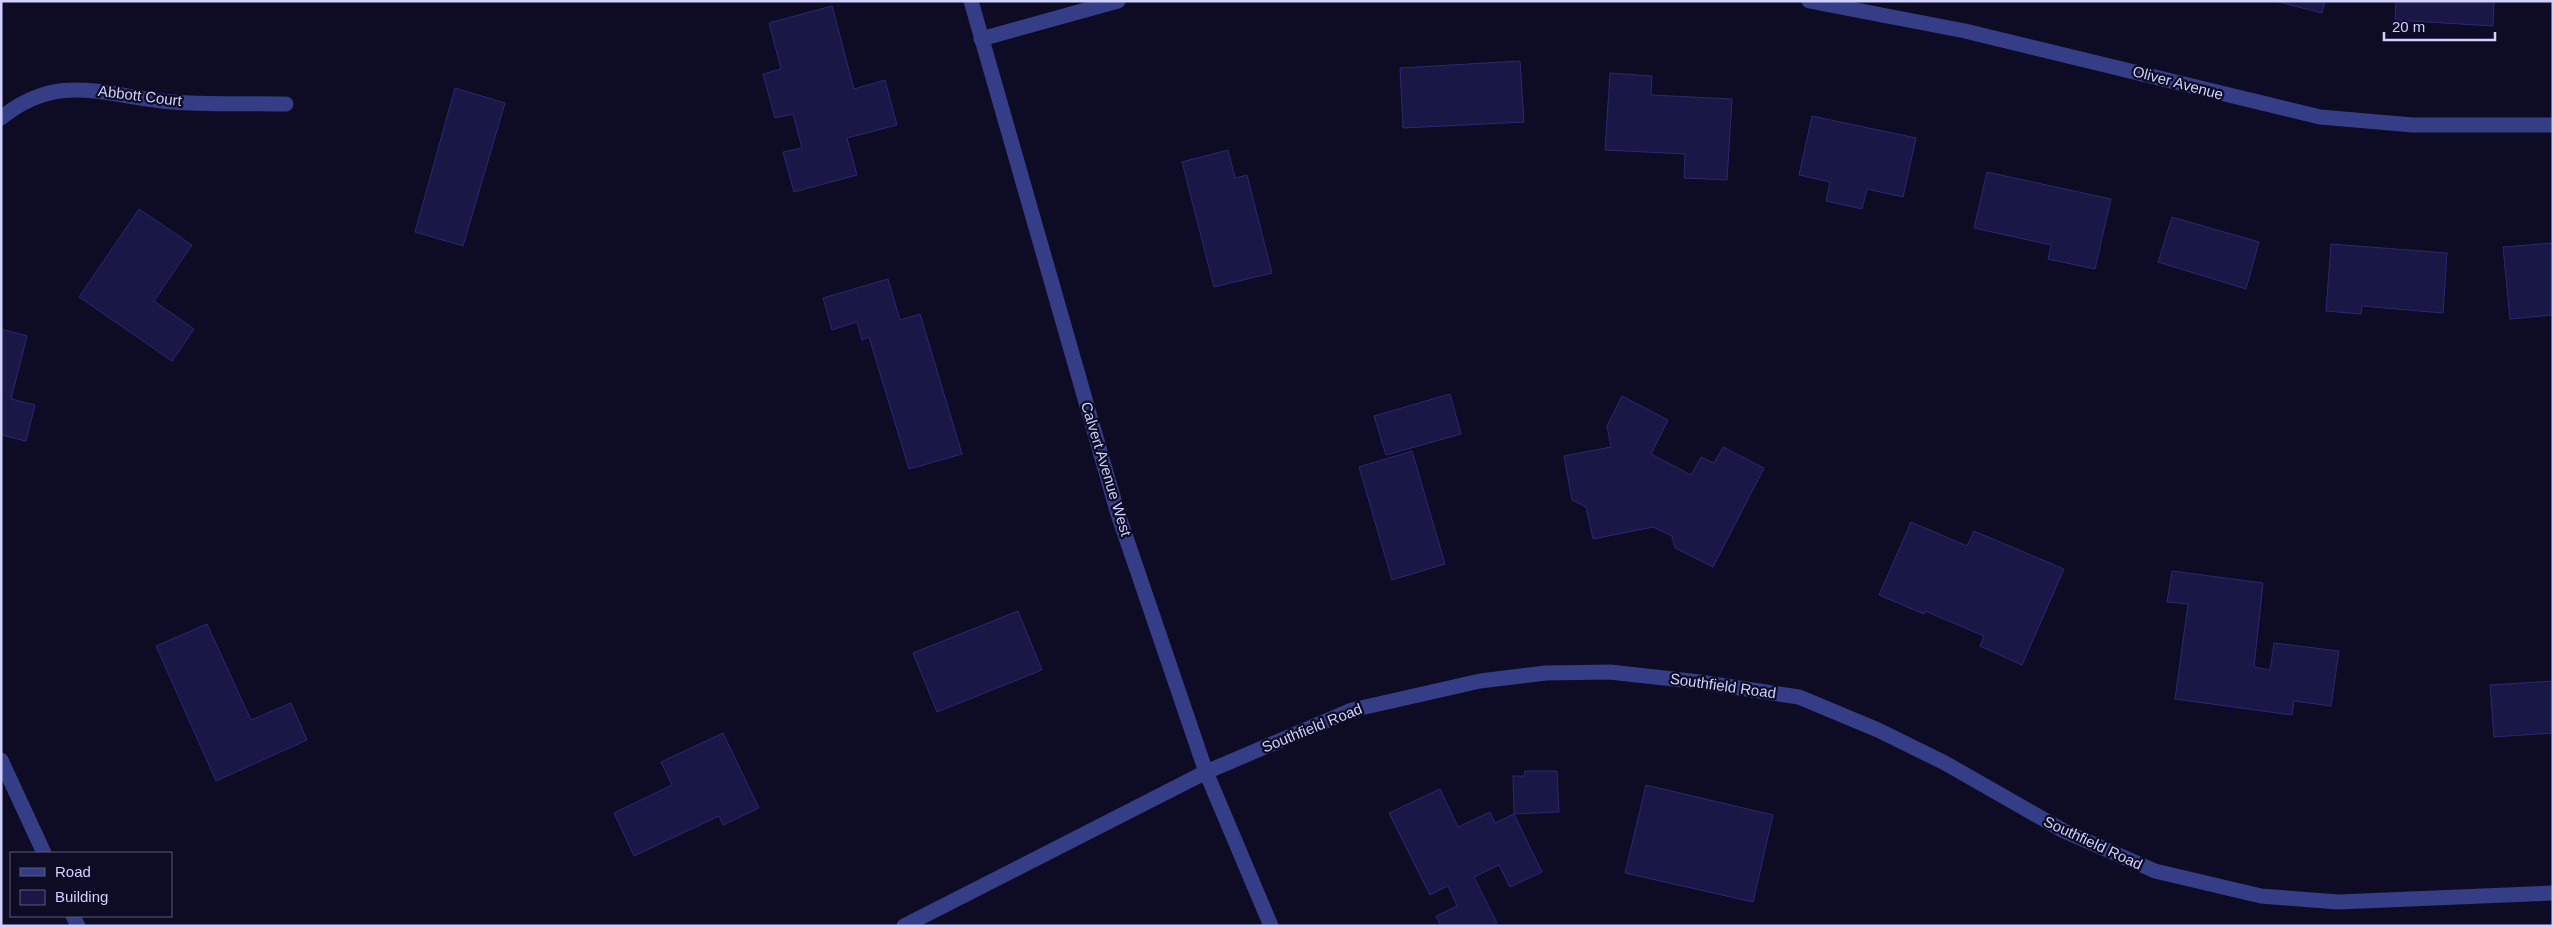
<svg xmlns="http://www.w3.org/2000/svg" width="2554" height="927" font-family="Arial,sans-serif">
<rect width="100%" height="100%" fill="#0d0c24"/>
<!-- building -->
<g fill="#191746" stroke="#2b2774">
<polygon points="2275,1 2325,1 2322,13"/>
<polygon points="2396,1 2494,1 2493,26 2395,20"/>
<polygon points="832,6 854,89 885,80 897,125 847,138 857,175 794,192 783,152 802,148 793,114 775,118 763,74 781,69 769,23"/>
<polygon points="1520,61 1524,122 1403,128 1400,68"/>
<polygon points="1610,73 1652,76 1651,95 1732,99 1727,180 1684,178 1685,154 1605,150"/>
<polygon points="455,88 505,103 463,246 415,232"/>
<polygon points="1812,116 1916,138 1903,197 1867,189 1862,209 1826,201 1830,182 1799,175"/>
<polygon points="1228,150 1235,178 1247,175 1272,273 1214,287 1182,162"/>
<polygon points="1987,172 2111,199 2095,269 2048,259 2051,245 1974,228"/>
<polygon points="139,209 192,245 154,301 194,329 172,361 79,297"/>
<polygon points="2172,217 2259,242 2246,289 2158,262"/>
<polygon points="2553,243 2553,315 2510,319 2503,247"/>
<polygon points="2331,244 2447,253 2443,313 2362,306 2361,314 2326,311"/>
<polygon points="888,279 900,320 920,314 962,454 909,469 869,337 862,340 857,322 832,330 823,298"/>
<polygon points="1,329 27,336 11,399 35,405 26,441 1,435"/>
<polygon points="1450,394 1461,434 1386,455 1374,416"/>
<polygon points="1622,396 1668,420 1651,454 1691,475 1701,457 1714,463 1723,447 1764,468 1713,567 1675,548 1672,536 1653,527 1593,539 1586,507 1572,500 1564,456 1611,447 1607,426"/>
<polygon points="1412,451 1445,564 1392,580 1359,467"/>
<polygon points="1911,522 1967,546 1974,531 2064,569 2022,665 1980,646 1984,636 1925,611 1924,614 1879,595"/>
<polygon points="2172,571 2263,583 2254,667 2270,670 2274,643 2339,651 2331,706 2294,701 2292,715 2175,699 2188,604 2167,602"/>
<polygon points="1018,611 1042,670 937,712 913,653"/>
<polygon points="207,624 251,720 291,703 307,740 216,781 156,646"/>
<polygon points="2553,681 2553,733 2494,737 2490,685"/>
<polygon points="723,733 759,808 723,825 719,816 634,856 614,813 672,785 661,762"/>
<polygon points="1525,771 1557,771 1559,812 1514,814 1513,776 1524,776"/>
<polygon points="1646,785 1773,815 1753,902 1625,873"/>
<polygon points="1440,789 1458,827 1490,812 1495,823 1514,814 1542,872 1510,887 1499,865 1474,877 1497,923 1492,926 1441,926 1436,916 1457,906 1448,886 1430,895 1389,813"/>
</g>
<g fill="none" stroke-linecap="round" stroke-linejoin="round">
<!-- minor -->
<g stroke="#343d86" stroke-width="15">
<polyline points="971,1 1118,514 1206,772 1271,926"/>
<polyline points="1809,1 1965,31 2320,117 2413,125 2553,125"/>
<polyline points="981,39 1118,1"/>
<path d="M 1,118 C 60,70 107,97 172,102 C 210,105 248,103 286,104"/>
<polyline points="1,760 44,853"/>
<polyline points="73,916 78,926"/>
<polyline points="904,926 1206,772 1352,710 1480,681 1546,673 1610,672 1700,682 1799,697 1878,730 1945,763 2064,831 2155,871 2261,896 2338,902 2553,893"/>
</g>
</g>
<g text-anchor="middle" stroke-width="4.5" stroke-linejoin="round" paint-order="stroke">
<!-- street labels -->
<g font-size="15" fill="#cfd1ff" stroke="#0d0c24">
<text transform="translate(2178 83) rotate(15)" y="5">Oliver Avenue</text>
<text transform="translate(140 96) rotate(7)" y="5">Abbott Court</text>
<text transform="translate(1106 469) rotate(73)" y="5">Calvert Avenue West</text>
<text transform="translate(1723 686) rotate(8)" y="5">Southfield Road</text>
<text transform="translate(1312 728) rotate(-22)" y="5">Southfield Road</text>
<text transform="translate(2093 843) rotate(25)" y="5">Southfield Road</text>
</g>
</g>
<!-- border -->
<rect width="2554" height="927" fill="none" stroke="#cfd1ff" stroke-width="5"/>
<!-- legend -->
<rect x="10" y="852" width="162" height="65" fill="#0d0c24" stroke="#5b5b7c"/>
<rect x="20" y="868" width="25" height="8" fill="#343d86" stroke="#5b5b7c"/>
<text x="55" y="877" font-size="15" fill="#cfd1ff">Road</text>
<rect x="20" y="890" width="25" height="15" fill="#191746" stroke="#5b5b7c"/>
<text x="55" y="902" font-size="15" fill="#cfd1ff">Building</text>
<!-- scale -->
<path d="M2384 32v8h111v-8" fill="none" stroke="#cfd1ff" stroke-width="2.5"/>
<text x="2392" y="32" font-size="15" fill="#cfd1ff" stroke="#0d0c24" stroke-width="4" paint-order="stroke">20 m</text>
</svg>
